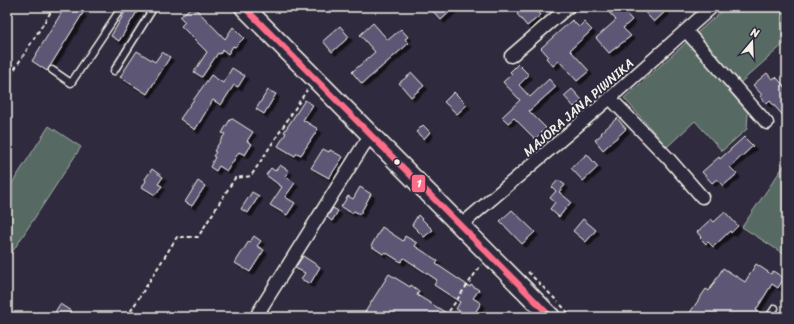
<svg xmlns="http://www.w3.org/2000/svg" width="794" height="324" font-family="Sriracha,sans-serif">
<defs>
<filter id="shadow"><feDropShadow dx="3.5" dy="3.5" stdDeviation="0" flood-color="#0009"/></filter>
</defs>
<rect width="100%" height="100%" fill="#2f2a3d"/>
<filter id="ink" filterUnits="userSpaceOnUse"><feTurbulence type="fractalNoise" baseFrequency=".025" numOctaves="2"/><feDisplacementMap in="SourceGraphic" scale="8" xChannelSelector="R" yChannelSelector="G"/><feConvolveMatrix kernelMatrix="1 2 1 2 8 2 1 2 1" color-interpolation-filters="sRGB"/></filter>
<g filter="url(#ink)">
<!-- green -->
<g fill="#566a64" stroke="#a5aea6">
<polygon points="726,7 787,7 787,41 730,92 748,113 747,129 722,151 695,121 667,147 624,98"/>
<polygon points="49,126 81,147 7,260 7,191"/>
<polygon points="787,161 787,256 742,227"/>
</g>
<!-- building -->
<g fill="#5d5775" stroke="#f4f1e8" filter="url(#shadow)">
<polygon points="65,7 73,7 83,13 47,71 32,61"/>
<polygon points="128,7 140,7 119,41 111,36"/>
<polygon points="191,7 194,7 225,39 233,27 244,38 235,47 233,46 228,54 223,50 220,54 218,53 202,77 194,72 207,52 181,26 185,22 180,17"/>
<polygon points="429,7 455,7 441,20"/>
<polygon points="524,7 534,7 541,15 527,26 517,14"/>
<polygon points="604,7 620,7 632,20 623,28 631,36 609,53 596,38 616,20"/>
<polygon points="640,7 661,7 666,11 654,22"/>
<polygon points="572,20 579,27 584,22 592,30 570,50 589,71 577,81 559,61 553,66 546,58 548,56 541,48"/>
<polygon points="373,23 388,40 401,29 408,37 405,39 409,43 362,84 352,72 375,52 360,35"/>
<polygon points="340,26 349,37 332,52 323,41"/>
<polygon points="137,51 155,62 162,52 170,57 147,94 120,77"/>
<polygon points="518,64 529,75 519,85 530,97 549,79 556,87 529,111 546,128 535,139 514,118 508,123 502,117 520,100 503,82 512,74 510,72"/>
<polygon points="232,68 245,76 238,87 234,85 221,105 213,100 195,130 180,119 211,75 223,83"/>
<polygon points="412,73 424,86 411,97 399,83"/>
<polygon points="767,73 772,79 776,77 787,89 787,120 770,101 767,104 760,96 762,95 753,85"/>
<polygon points="572,89 582,100 574,107 564,96"/>
<polygon points="268,90 276,94 264,114 256,109"/>
<polygon points="454,92 467,105 457,114 444,102"/>
<polygon points="305,100 313,105 303,120 318,129 301,155 297,153 295,156 278,146 286,133 284,132"/>
<polygon points="231,118 253,132 247,141 252,144 245,155 239,152 227,171 219,166 216,171 210,167 215,157 213,156 216,152 214,151 225,134 222,133"/>
<polygon points="617,118 626,129 603,150 595,140 602,134 601,133"/>
<polygon points="423,125 430,132 424,139 416,132"/>
<polygon points="744,137 753,146 730,167 737,174 723,186 717,179 712,183 702,172 719,157 720,159"/>
<polygon points="323,149 329,152 330,150 343,157 329,178 311,168"/>
<polygon points="587,154 598,167 583,181 571,168"/>
<polygon points="280,165 289,171 285,176 295,183 285,197 295,203 287,215 270,205 282,187 266,175 271,168 275,171"/>
<polygon points="152,169 163,177 158,184 162,186 155,195 142,187 146,181 145,179"/>
<polygon points="558,180 565,185 559,192 571,202 559,217 550,209 555,202 550,198 556,191 552,187"/>
<polygon points="198,181 205,186 192,206 185,202"/>
<polygon points="360,187 371,194 360,214 354,211 352,213 341,207 348,196 353,199"/>
<polygon points="252,192 259,196 248,213 241,209"/>
<polygon points="333,208 338,211 332,221 327,217"/>
<polygon points="512,210 535,232 522,244 500,221"/>
<polygon points="725,212 738,226 731,233 730,231 713,247 708,242 706,244 700,238 701,237 697,232 711,219 714,222"/>
<polygon points="418,215 433,230 424,237 412,225"/>
<polygon points="583,219 596,230 586,242 573,231"/>
<polygon points="382,227 403,241 405,236 417,243 415,246 438,261 436,264 470,287 471,285 479,290 473,298 481,303 475,313 473,313 470,317 456,309 460,302 434,285 437,280 404,258 401,262 385,252 383,254 371,246"/>
<polygon points="254,236 261,241 257,246 264,250 250,272 235,263 249,241 250,242"/>
<polygon points="303,256 320,267 310,284 301,279 305,273 295,268"/>
<polygon points="756,264 771,274 773,271 784,278 778,288 772,284 756,310 765,316 765,317 687,317 706,289 709,291 723,268 745,282"/>
<polygon points="389,274 410,287 411,285 419,291 417,295 453,317 362,317"/>
<polygon points="60,304 71,311 67,317 52,317"/>
</g>
<g fill="none" stroke-linecap="round" stroke-linejoin="round">
<!-- service casing -->
<g stroke="#f4f1e8" stroke-width="9">
<g id="service">
<polyline points="52,70 71,83 122,7"/>
<polyline points="114,71 154,7"/>
<polyline points="769,317 775,308"/>
</g>
</g>
<!-- minor casing -->
<g stroke="#f4f1e8" stroke-width="15">
<g id="minor">
<polyline points="686,31 767,123"/>
<polyline points="511,56 568,7"/>
<polyline points="610,98 668,158 702,197"/>
<polyline points="460,226 610,98 712,7"/>
<polyline points="265,317 258,313 363,146 371,136"/>
</g>
</g>
<!-- secondary casing -->
<g stroke="#f4f1e8" stroke-width="21">
<polyline id="secondary" points="244,7 551,317"/>
</g>
<!-- path -->
<g stroke="#f4f1e8" stroke-width="2" stroke-dasharray="4 3" stroke-linecap="butt">
<polyline points="7,81 54,7"/>
<polyline points="528,272 558,302"/>
<polyline points="561,305 572,317"/>
<polyline points="127,317 177,237 198,237 235,178 251,176 307,90"/>
<polyline points="445,317 481,265"/>
</g>
<!-- service -->
<use href="#service" stroke="#2f2a3d" stroke-width="6"/>
<!-- minor -->
<use href="#minor" stroke="#2f2a3d" stroke-width="12"/>
<!-- secondary -->
<use href="#secondary" stroke="#2f2a3d" stroke-width="18"/>
<!-- bus-1 casing -->
<g stroke="#2f2a3d" stroke-width="9">
<polyline id="bus-1" points="244,7 551,317"/>
</g>
<!-- bus-1 -->
<use href="#bus-1" stroke="#fb6d88" stroke-width="6"/>
</g>
</g>
<!-- markers -->
<circle fill="#f4f1e8" stroke="#2f2a3d" stroke-width="1.5" cx="397" cy="162" r="3.5"/>
<g text-anchor="middle" stroke-width="4" stroke-linejoin="round" paint-order="stroke">
<!-- street labels -->
<g font-size="13" fill="#f4f1e8" stroke="#2f2a3d">
<text transform="translate(578 107) rotate(-41)" y="5">MAJORA JANA PIWNIKA</text>
</g>
</g>
<rect stroke="#2f2a3d" stroke-width="1.5" x="411" y="174" width="15" height="19" rx="4" fill="#fb6d88"/>
<g font-size="11" text-anchor="middle" font-weight="bold" fill="#fff">
<text x="419" y="187">1</text>
</g>
<!-- margin -->
<rect width="794" height="324" fill="none" stroke="#2f2a3d" stroke-width="24"/>
<rect x="12" y="12" width="770" height="300" fill="none" stroke="#f4f1e8" stroke-width="1.5" filter="url(#ink)"/>
<!-- north arrow -->
<g transform="translate(752 42) rotate(19)" stroke="#2f2a3d" stroke-width="3" paint-order="stroke">
<path d="M0-3L7 15L0 10L-7 15Z" fill="#f4f1e8"/>
<text y="-6" font-size="11" font-weight="bold" text-anchor="middle" fill="#f4f1e8">N</text>
</g>
</svg>
